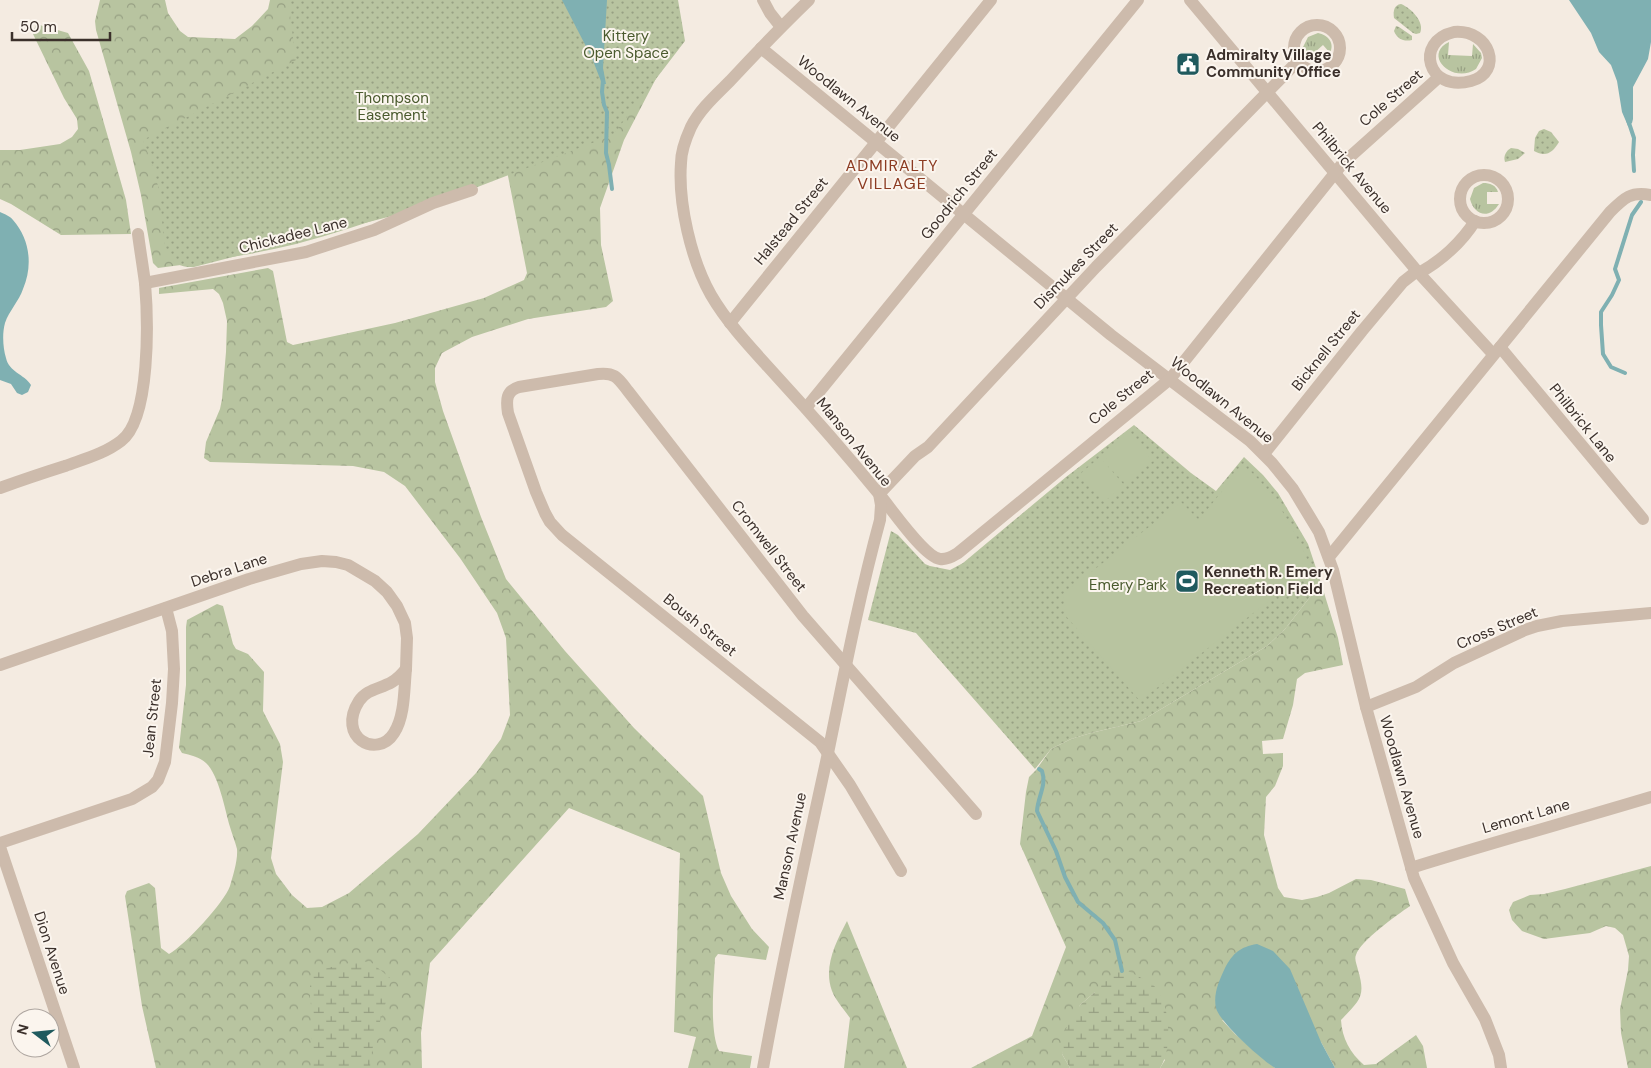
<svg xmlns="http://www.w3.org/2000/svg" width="1651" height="1068" font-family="'DM Sans',sans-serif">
<defs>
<pattern id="grass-tufts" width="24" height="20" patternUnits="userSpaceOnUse" patternTransform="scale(1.25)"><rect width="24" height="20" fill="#b8c4a0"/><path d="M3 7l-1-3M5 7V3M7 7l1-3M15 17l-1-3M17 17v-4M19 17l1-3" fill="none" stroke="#97a083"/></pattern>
<pattern id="forest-crowns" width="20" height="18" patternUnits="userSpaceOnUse" patternTransform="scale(1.25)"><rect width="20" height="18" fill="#b8c4a0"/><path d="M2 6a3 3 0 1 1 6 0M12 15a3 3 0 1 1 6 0" fill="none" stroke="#97a083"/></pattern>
<pattern id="wetland-marsh" width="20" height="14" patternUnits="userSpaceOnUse" patternTransform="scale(1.25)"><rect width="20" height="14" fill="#b8c4a0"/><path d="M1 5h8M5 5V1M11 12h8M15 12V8" fill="none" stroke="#97a083"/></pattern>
<pattern id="park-dots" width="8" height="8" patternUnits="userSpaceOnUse" patternTransform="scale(1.25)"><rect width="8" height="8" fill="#b8c4a0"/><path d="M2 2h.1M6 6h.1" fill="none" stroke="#97a083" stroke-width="1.8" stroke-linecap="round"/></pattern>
</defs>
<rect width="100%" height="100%" fill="#f4ebe1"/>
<!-- grass -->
<g fill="url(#grass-tufts)">
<path d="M 1318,33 C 1328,35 1335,43 1330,53 L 1323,45 L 1314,53 L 1321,61 L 1312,61 L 1306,56 L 1303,47 L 1308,37 Z"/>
<path d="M 1449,42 L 1448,55 L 1472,56 L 1473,44 L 1481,53 L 1482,58 L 1476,69 C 1453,85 1422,55 1449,42 Z"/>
<path d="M 1483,183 C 1490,183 1496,185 1498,192 L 1487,192 L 1487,204 L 1499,204 C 1489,220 1474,215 1470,199 L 1474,188 Z"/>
</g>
<!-- forest -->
<g fill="url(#forest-crowns)">
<path d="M 100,0 L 165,0 L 168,13 L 180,31 L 188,37 L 235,39 L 252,26 L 268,9 L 270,0 L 546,0 L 674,44 L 624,140 L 600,208 L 601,245 L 613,301 L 606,307 L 528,319 L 472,337 L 442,353 L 435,368 L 435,382 L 443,411 L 481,517 L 506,579 L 565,651 L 634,728 L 703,796 L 721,873 L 731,896 L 752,929 L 769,947 L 766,960 L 718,954 L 715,958 C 714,982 709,1031 719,1051 L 752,1056 L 750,1068 L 688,1068 L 696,1037 L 674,1032 L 680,853 L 569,808 L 430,963 L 421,1033 L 422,1068 L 156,1068 L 142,1006 L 125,896 L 127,891 L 149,883 L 155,888 L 161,948 L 169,954 C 185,945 224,903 230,886 C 233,876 238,860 237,849 C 235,841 232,834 230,827 C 225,810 219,775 206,763 C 200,757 190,755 182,753 L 179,748 L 186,685 L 186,627 L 187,620 L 217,604 L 223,606 L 233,644 L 236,649 L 248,654 L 264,672 L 263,711 L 280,744 L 283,762 L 271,858 L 276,874 L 292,895 L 307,908 L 322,907 L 349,893 L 418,834 L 476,773 L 501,739 L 510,715 L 506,638 L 497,613 L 460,558 L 405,486 L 384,472 L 353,466 L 210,462 L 204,458 L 206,442 L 220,409 L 222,399 L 226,352 L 227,321 L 223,303 L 219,294 L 213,289 L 159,294 L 159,288 L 268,268 L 273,271 L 287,342 L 293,345 L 395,323 L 484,298 L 524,280 L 527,273 L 507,171 C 437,197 368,225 296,244 C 251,255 204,262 158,268 L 153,263 L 141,195 L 131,152 L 96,30 L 95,21 Z"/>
<polygon points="36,24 68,33 89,71 126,200 131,234 61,235 11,204 0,199 0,150 20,150 60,144 72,137 78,129 77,119 64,98 33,34"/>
<path d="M 1321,583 L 1338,638 L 1343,665 L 1305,673 L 1297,679 L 1293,705 L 1283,739 L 1262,741 L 1263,754 L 1283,753 L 1283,766 L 1275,786 L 1266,797 L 1264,835 L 1278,888 L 1284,897 L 1302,900 L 1317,897 L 1329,893 L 1356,879 L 1371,880 L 1405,889 L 1410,906 C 1397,915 1360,941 1356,955 C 1354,959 1357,965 1358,970 C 1366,997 1360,1000 1341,1020 C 1342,1038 1350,1053 1364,1065 L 1376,1064 L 1416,1035 L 1423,1046 L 1427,1068 L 1335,1068 L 1321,1042 L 1222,1020 L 1235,1034 L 1275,1068 L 1160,1068 L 1165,1060 L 1095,992 L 1080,1005 L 1062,1054 L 1070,1068 L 971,1068 L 1032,1036 L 1066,947 L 1020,844 L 1026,792 L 1029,777 L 1036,770 L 1051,749 L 1071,739 L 1091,733 L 1141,721 L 1267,646 L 1285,629 Z"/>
<polygon points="1651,866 1651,1068 1628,1068 1621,1033 1620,1009 1628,970 1629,956 1623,935 1615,928 1606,926 1590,933 1544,939 1522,931 1512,920 1509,910 1513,902 1530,895 1544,894 1565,889"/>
<path d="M 847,921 L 907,1068 L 844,1068 L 850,1018 C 844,1009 836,1001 832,991 C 823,967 836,942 847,921 Z"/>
</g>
<!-- wetland -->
<g fill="url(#wetland-marsh)">
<path d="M 362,961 L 372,963 L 390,978 C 388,1009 371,1037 370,1068 L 313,1068 L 311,1044 L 313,1023 L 310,997 L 310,976 C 325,966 345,964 362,961 Z"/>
<path d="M 1128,971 C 1135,975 1145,979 1152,984 C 1171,1000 1173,1049 1160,1068 L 1070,1068 L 1062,1054 L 1064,1032 L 1080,1005 L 1095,992 L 1113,973 Z"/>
</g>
<!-- park -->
<g fill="url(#park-dots)">
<path d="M 288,0 L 678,0 L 685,41 L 613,135 L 423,208 L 194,267 C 180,268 171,262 165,250 L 159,190 L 153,167 L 143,140 L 296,60 Z"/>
<path d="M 1401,4 C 1411,8 1425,22 1420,33 L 1416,34 L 1413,33 L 1394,18 C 1393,11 1394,5 1401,4 Z"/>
<path d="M 1396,26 L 1399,27 L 1412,36 L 1412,40 C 1404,42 1397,39 1394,31 Z"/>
<path d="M 1544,129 L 1551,132 L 1559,142 C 1553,152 1546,158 1534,151 L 1535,138 L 1539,131 Z"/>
<path d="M 1511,148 L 1518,149 L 1525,153 L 1518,159 L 1505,162 C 1503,156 1506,151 1511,148 Z"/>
<polygon points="1134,425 1191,473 1216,491 1244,457 1263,475 1278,493 1308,544 1321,583 1285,629 1267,646 1141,721 1091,733 1071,739 1051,749 1035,769 916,633 868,620 891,531 898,535 925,564 930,566 950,570 963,563 1066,477"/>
</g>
<!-- pitch -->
<g fill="#b8c4a0">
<polygon points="1128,432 1153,461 1127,483 1102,454"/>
<polygon points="1100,457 1124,485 1104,502 1080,474"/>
<path d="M 1243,465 C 1268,485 1284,512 1298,540 C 1303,550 1308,559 1310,569 L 1140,701 L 1065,615 L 1063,594 L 1181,502 L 1199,520 Z"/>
</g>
<!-- water -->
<g fill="#7fb0b2">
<polygon points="562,0 607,0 603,68 606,84 602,84 592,58"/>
<polygon points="1569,0 1651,0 1651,42 1648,59 1633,87 1633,119 1632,123 1628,126 1622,112 1617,81 1611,65 1599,52 1591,33"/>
<path d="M 0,212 C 4,214 10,216 13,220 C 30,239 33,266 23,289 C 19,301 9,311 5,323 C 2,334 3,348 6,358 C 9,372 24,374 31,385 L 28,392 L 22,395 L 17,393 L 11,384 L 0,380 Z"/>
<path d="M 1257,944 L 1273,951 L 1290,969 L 1321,1042 L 1335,1068 L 1275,1068 C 1262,1060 1220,1023 1216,1008 C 1213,994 1219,981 1225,968 C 1233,953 1240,947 1257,944 Z"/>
</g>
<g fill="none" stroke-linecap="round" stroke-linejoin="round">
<!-- stream -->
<g stroke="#7fb0b2" stroke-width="4">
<polyline points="603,80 602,92 604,105 607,112 606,153 609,165 612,189"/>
<polyline points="1628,120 1634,138 1633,155 1634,171"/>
<polyline points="1625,373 1611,367 1603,354 1601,325 1601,312 1612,295 1619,280 1615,269 1632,215 1641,202"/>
<path d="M 1039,769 L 1042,771 C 1047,785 1038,796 1037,811 L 1056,851 L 1065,877 L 1078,902 L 1103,923 L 1115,940 L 1122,971"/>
</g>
<!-- minor -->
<g stroke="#cdbbac" stroke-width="12">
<polyline points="763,0 770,13 781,27"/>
<polyline points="1190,0 1417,271 1493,354"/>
<circle cx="1317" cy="48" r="23"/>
<path d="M 1454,32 C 1490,29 1504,72 1471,81 C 1427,93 1414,41 1454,32 Z"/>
<polyline points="761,48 1111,335 1250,441 1272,463 1293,489 1319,532 1333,570 1366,707 1414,878 1453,963 1485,1019 1499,1055 1501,1068"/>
<path d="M 1298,61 L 1096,267 L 928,447 L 915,456 L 879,494 C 891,508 924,557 940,559 C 947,560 953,556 958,553 L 1170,379 L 1343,163 L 1438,78"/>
<circle cx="1484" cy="199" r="24"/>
<path d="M 1419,273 C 1441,261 1462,242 1475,221"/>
<polyline points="145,283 306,252 374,230 433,203 472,190"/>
<polyline points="730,323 991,0"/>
<polyline points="1500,347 1643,519"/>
<polyline points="806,408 1138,0"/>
<polyline points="1264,454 1362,331 1403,282 1417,271"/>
<path d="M 0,488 C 22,480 43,473 65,466 C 84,459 104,454 121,441 C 151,419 148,318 145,283 C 143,267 140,250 138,234"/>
<path d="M 1329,557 L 1610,212 C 1624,198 1631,191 1651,195"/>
<polyline points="0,665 249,579 301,564 322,561 336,562 348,565 375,581 387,592 397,606 405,623 407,638 406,669"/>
<path d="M 406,669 C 404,689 405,716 394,733 C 377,760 336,737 359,701 C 367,689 380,689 392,682 C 397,679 402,674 406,669 Z"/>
<polyline points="1366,707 1416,687 1454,663 1525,630 1537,626 1562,621 1651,613"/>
<polyline points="0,843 132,799 152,787 158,780 165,762 172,703 174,669 172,631 166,608"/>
<polyline points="0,847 74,1068"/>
<path d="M 1411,868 C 1491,843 1571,821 1651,797"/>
<path d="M 901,871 L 850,785 L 820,742 L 593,560 L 562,535 L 550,522 L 545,513 L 536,492 L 508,413 C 506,400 506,391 519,387 L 598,374 C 615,372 618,378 628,391 L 803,616 L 976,814"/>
<path d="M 763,1068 C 782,962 805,858 828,753 C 844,675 859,597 880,520 L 881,505 L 879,494 C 847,455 814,417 780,380 C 756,353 729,326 711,295 C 691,260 678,203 681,163 C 681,151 686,138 691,127 C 700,109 716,95 730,81 C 756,53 782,26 809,0"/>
</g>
</g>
<!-- icons -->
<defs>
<g id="civic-square" transform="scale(1.25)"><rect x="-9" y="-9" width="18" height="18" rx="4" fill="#1f5a5e" stroke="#fbf5ee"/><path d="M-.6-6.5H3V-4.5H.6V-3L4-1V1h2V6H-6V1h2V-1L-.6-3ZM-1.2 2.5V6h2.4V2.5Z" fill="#fff"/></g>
<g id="stadium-square" transform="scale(1.25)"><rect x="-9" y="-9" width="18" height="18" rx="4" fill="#1f5a5e" stroke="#fbf5ee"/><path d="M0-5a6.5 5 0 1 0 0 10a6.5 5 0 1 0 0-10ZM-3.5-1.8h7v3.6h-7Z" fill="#fff"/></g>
</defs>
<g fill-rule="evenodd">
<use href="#civic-square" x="1188" y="64"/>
<use href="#stadium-square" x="1187" y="581"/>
</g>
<g text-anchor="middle" stroke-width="4" stroke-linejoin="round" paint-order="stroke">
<!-- park labels -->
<g font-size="15" fill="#4a5a2e" stroke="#fbf5ee">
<text x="626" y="41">Kittery<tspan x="626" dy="17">Open Space</tspan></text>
<text x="392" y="103">Thompson<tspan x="392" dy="17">Easement</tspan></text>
<text x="1128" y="590">Emery Park</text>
</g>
<!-- poi labels -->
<g font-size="15" font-weight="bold" fill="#3b302b" stroke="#fbf5ee" text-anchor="start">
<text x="1206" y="60">Admiralty Village<tspan x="1206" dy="17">Community Office</tspan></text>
<text x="1204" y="577">Kenneth R. Emery<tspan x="1204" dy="17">Recreation Field</tspan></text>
</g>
<!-- street labels -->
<g font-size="15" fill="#3b302b" stroke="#fbf5ee">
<text transform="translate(1391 98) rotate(-41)" y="5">Cole Street</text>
<text transform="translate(849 99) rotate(39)" y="5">Woodlawn Avenue</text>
<text transform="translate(1352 168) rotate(50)" y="5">Philbrick Avenue</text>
<text transform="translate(959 194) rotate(-51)" y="5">Goodrich Street</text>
<text transform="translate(791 221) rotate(-51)" y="5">Halstead Street</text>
<text transform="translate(293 235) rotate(-14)" y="5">Chickadee Lane</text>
<text transform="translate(1076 266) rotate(-46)" y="5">Dismukes Street</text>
<text transform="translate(1326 350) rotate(-51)" y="5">Bicknell Street</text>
<text transform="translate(1121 397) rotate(-39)" y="5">Cole Street</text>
<text transform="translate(1222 400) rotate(39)" y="5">Woodlawn Avenue</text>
<text transform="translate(1583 423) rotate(51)" y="5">Philbrick Lane</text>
<text transform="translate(854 442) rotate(51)" y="5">Manson Avenue</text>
<text transform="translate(769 546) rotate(52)" y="5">Cromwell Street</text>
<text transform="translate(229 570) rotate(-18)" y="5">Debra Lane</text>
<text transform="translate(700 625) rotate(39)" y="5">Boush Street</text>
<text transform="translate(1497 628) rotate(-23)" y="5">Cross Street</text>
<text transform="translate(152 718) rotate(-84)" y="5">Jean Street</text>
<text transform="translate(1402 777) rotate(74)" y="5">Woodlawn Avenue</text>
<text transform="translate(1526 816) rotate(-16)" y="5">Lemont Lane</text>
<text transform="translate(790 846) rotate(-78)" y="5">Manson Avenue</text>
<text transform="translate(52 953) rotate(72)" y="5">Dion Avenue</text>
</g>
<!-- neighbourhood labels -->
<g font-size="16" letter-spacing="1" fill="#8c3b22" stroke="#fbf5ee">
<text x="892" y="171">ADMIRALTY<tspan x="892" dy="18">VILLAGE</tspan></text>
</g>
</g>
<!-- north arrow -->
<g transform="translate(35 1033) rotate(286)"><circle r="24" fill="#fbf5ee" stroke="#aea6a0"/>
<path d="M0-4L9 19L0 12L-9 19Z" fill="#1f5a5e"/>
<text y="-8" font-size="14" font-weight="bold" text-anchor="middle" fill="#3b302b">N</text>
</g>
<!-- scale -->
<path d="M12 32v8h98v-8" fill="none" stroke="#3b302b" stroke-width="2.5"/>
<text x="20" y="32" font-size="15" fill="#3b302b" stroke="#fbf5ee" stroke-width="4" paint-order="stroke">50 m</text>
</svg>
